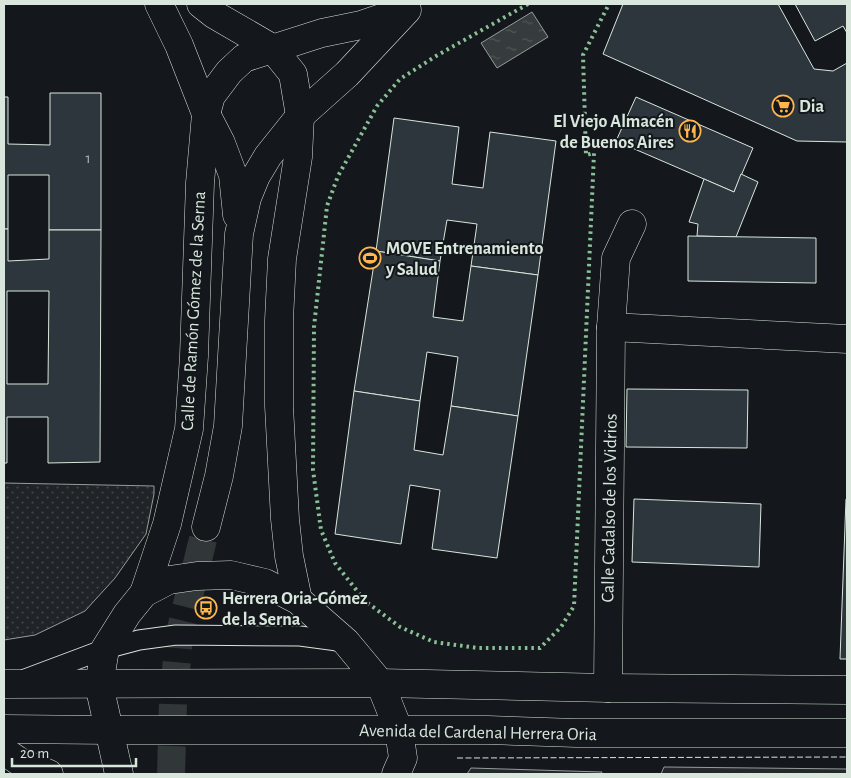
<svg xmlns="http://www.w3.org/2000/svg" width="851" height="778" font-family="'Alegreya Sans',sans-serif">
<defs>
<pattern id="grass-dots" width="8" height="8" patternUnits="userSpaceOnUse" patternTransform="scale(1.25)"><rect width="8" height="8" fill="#202428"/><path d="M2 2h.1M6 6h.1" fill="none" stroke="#404447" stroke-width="1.8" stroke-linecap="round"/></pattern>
<pattern id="water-ripples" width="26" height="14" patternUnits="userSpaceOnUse" patternTransform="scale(1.25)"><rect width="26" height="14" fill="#363b3e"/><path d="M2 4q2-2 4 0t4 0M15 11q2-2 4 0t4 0" fill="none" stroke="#525759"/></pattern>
</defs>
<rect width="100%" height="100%" fill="#14181c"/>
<!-- grass -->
<polygon fill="url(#grass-dots)" stroke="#939e99" points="4,483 154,486 154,494 146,534 115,578 85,611 35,635 4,640"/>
<!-- parking -->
<g fill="#24282b" stroke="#939e99">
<polygon points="664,767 847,769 847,774 661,774"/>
<polygon points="471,768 602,772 601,774 467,774"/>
</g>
<!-- water -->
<polygon fill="url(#water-ripples)" stroke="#939e99" points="532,12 548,37 497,68 481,43"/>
<!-- building -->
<g fill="#2c363c" stroke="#d8e6dc" fill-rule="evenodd">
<polygon points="623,4 778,4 814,69 833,71 847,63 847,142 797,141 603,54"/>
<polygon points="795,4 847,4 847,33 843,26 815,41"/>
<polygon points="50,93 101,93 101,230 49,230 49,175 8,175 8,229 4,229 4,97 8,97 8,144 50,145"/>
<polygon points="636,97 753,148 734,192 616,141"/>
<polygon points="394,118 459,127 452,184 483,188 490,132 556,141 538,275 471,266 477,224 447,220 440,261 376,251"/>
<polygon points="741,174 758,182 736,237 697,236 698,224 689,222 704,179 734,192"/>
<path d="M 4,229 L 8,229 L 8,261 L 49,259 L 49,230 L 101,230 L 100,462 L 48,463 L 48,417 L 7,417 L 7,463 L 4,463 ZM 7,291 L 49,291 L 48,384 L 7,384 Z"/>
<polygon points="688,236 816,238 816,283 688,281"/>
<polygon points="376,251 440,261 433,317 463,321 471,266 538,275 518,416 451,406 458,357 427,352 420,401 354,391"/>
<polygon points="627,389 748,390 747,448 626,447"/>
<polygon points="354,391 420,401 414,450 443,455 451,406 518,416 497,558 432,549 440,490 410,485 401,544 335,534"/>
<polygon points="634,499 761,504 759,567 632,562"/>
<polygon points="846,499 847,499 847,659 840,659"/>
</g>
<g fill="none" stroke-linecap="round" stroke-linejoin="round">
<!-- tertiary-tunnel -->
<polyline stroke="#313739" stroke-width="28" stroke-dasharray="28 14" stroke-linecap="butt" points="171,774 173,703 179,637 206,527"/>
<!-- service casing -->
<g stroke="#d8e6dc" stroke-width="21">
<polyline id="service" points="25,679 105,649 139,640 176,635 300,636 345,642"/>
</g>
<!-- minor casing -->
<g stroke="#d8e6dc" stroke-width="29">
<g id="minor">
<polyline points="611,327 847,339"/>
<polyline points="144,593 167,524 189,429 194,356 200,183 206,114"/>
<polyline points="298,600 289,556 285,519 279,406 279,320 282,259 298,157 300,116"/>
<polyline points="608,688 611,327 616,258 632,224"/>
<polyline points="4,751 20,762 49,774"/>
<polyline points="119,774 99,685 105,649 127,614 144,593 169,580 197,576 231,575 265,583 298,600 346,642 380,683 399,731 403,758 396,774"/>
</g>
</g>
<!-- tertiary casing -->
<g stroke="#d8e6dc" stroke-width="29">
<g id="tertiary">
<polyline points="159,4 179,45 206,114 221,143 233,175 237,215"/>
<polyline points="201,4 215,15 272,48 293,74 300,116"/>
<polyline points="206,114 211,96 229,72 244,58 322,33 361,25 405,10"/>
<polyline points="206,527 219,476 228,426 239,234 247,198 256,176 268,156 300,116 347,74 407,10"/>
</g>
</g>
<!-- secondary casing -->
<g stroke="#d8e6dc" stroke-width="29">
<g id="secondary">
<polyline points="4,684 380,683 608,688 847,690"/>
<polyline points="4,729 109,730 488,730 576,733 847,733"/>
</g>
</g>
<!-- service -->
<use href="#service" stroke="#14181c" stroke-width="19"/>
<!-- minor -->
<use href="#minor" stroke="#14181c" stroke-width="28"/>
<!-- tertiary -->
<use href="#tertiary" stroke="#14181c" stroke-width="28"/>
<!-- secondary -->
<use href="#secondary" stroke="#14181c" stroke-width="28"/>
<!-- hedge -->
<polyline stroke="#8ac095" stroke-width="4" stroke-dasharray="2.5 4" stroke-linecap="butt" points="528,4 436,56 400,79 377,106 338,176 327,206 314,327 313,470 321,530 335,563 365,601 400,627 434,642 478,648 540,648 561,627 574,606 594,153 586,155 583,55 609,4"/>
<!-- fence -->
<polyline stroke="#d8e6dc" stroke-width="1" stroke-dasharray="6 2.5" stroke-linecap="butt" points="457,758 847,757"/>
</g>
<!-- icons -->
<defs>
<g id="supermarket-ring" transform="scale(1.125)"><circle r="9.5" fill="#14181c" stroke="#ffb74d" stroke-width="1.5"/><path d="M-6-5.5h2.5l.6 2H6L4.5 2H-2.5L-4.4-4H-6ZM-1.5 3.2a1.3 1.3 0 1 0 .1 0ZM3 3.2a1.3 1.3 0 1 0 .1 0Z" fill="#ffb74d"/></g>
<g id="restaurant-ring" transform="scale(1.125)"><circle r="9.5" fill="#14181c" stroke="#ffb74d" stroke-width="1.5"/><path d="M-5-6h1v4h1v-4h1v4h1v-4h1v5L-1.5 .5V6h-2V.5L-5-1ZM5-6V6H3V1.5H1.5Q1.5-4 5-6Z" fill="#ffb74d"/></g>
<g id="stadium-ring" transform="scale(1.125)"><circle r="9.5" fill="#14181c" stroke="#ffb74d" stroke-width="1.5"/><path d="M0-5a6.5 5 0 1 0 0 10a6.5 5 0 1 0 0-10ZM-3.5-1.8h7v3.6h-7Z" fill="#ffb74d"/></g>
<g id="bus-ring" transform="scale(1.125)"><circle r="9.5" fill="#14181c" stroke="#ffb74d" stroke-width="1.5"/><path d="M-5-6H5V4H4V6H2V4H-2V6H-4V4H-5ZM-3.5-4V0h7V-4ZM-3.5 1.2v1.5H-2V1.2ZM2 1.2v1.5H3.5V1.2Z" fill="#ffb74d"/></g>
</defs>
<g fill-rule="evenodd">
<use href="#supermarket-ring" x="783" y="106"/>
<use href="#restaurant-ring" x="690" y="131"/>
<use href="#stadium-ring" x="370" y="258"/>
<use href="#bus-ring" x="206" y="608"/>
</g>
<g text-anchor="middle" stroke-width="4" stroke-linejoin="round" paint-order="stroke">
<!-- number labels -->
<g font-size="15" fill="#adbab4">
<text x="88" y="163">1</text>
</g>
<!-- poi labels -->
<g font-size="18" font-weight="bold" fill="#d8e6dc" stroke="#14181c" text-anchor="start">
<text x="799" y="112">Dia</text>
<text x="674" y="127" text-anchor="end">El Viejo Almacén<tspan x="674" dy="21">de Buenos Aires</tspan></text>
<text x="386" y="254">MOVE Entrenamiento<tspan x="386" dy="21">y Salud</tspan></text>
<text x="222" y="604">Herrera Oria-Gómez<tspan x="222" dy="21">de la Serna</tspan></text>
</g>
<!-- street labels -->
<g font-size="18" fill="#d8e6dc" stroke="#14181c">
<text transform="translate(193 311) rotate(-87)" y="6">Calle de Ramón Gómez de la Serna</text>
<text transform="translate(609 508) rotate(-89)" y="6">Calle Cadalso de los Vidrios</text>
<text transform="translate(478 732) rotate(1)" y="6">Avenida del Cardenal Herrera Oria</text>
</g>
</g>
<!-- border -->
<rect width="851" height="778" fill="none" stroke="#d8e6dc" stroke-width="10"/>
<!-- scale -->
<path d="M12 758v8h124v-8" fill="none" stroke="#d8e6dc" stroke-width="2.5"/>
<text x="20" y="758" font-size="15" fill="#d8e6dc" stroke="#14181c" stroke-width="4" paint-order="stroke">20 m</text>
</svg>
